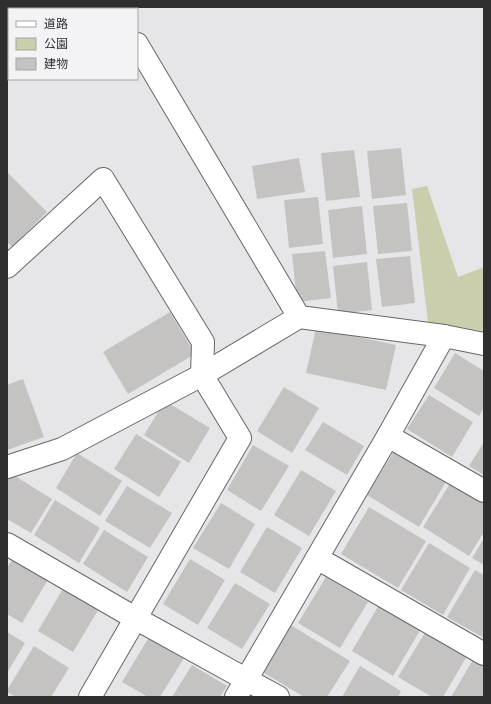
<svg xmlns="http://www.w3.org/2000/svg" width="491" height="704" font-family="'Golos Text','Noto Sans JP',sans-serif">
<rect width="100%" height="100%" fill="#e6e6e8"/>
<!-- green -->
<polygon fill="#caceac" points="427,186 458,277 484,267 484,331 428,322 412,189"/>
<!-- building -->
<g fill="#c5c3c2">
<polygon points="401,148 406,195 372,199 367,151"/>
<polygon points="354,150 360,197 326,201 321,153"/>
<polygon points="299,158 305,192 257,199 252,166"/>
<polygon points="7,172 47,212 12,247 7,242"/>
<polygon points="318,197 323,244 289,248 284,200"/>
<polygon points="407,203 412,251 378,254 373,206"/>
<polygon points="362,206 367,254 333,258 328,210"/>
<polygon points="325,251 331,298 297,302 292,254"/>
<polygon points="410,256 415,303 382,307 376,259"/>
<polygon points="367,262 372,310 338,314 333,266"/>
<polygon points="170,312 195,354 128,394 103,352"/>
<polygon points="316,328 396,345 386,390 306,373"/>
<polygon points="455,353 484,371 484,407 479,416 434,388"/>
<polygon points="23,379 44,437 7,450 7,385"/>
<polygon points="284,387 319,408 292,453 257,431"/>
<polygon points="429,395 473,422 452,457 407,429"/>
<polygon points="165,401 210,428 189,463 144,435"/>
<polygon points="323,422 364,446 347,475 305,450"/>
<polygon points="136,434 181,462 159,497 114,469"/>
<polygon points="484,442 484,475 469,466"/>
<polygon points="253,445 289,466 261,511 227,490"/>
<polygon points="396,448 447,480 419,527 367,495"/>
<polygon points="77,453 122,481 100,516 56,488"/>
<polygon points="301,470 336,491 309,536 274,515"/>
<polygon points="7,471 52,499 31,533 7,519"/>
<polygon points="451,482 484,502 484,532 469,556 423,527"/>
<polygon points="127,486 172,513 150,548 105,521"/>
<polygon points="55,500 100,528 79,563 34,535"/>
<polygon points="221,503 255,524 229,569 193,548"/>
<polygon points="369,507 426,541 398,588 341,554"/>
<polygon points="267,527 302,548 275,593 240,572"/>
<polygon points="104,530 148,557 127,592 83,564"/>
<polygon points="484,538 484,565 472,558"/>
<polygon points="429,543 470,568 443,615 401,590"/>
<polygon points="14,557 49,578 22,623 7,614 7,568"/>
<polygon points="190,559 225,580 198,625 163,604"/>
<polygon points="475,570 484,575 484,638 447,617"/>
<polygon points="326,577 368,602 340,648 298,623"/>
<polygon points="235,583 270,604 242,649 207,628"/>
<polygon points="65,585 100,607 73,652 38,631"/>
<polygon points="379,605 421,629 393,676 352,651"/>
<polygon points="289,624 350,661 327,697 304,697 261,671"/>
<polygon points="426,631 467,656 443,697 432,697 398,677"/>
<polygon points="7,632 25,643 7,673"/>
<polygon points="149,637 184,658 160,697 148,697 122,682"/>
<polygon points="34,646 69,668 51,697 16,697 7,692 7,690"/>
<polygon points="474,658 484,664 484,697 451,697"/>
<polygon points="192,665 227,686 220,697 172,697"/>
<polygon points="360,666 401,691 398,697 342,697"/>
</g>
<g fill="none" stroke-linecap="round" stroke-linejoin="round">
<!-- minor casing -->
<g stroke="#676769" stroke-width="24">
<g id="minor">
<polyline points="115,7 116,9"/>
<polyline points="137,44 299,317"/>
<polyline points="7,267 103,179 203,342 202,375 240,438 90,697"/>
<polyline points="388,436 484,491"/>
<polyline points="7,467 62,449 202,375 299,317 444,336 484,344"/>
<polyline points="7,544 135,618 278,697"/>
<polyline points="317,558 484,654"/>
<polyline points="236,697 388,436 444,336"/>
</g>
</g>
<!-- minor -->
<use href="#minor" stroke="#fff" stroke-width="22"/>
</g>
<!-- border -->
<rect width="491" height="704" fill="none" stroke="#2f2f30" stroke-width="16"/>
<!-- legend -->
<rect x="8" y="8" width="130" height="72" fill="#f3f3f5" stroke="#a5a5a6"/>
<rect x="16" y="21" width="20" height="6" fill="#ffffff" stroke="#a5a5a6"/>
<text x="44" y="28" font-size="12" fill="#2f2f30">道路</text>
<rect x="16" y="38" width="20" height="12" fill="#caceac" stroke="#a5a5a6"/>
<text x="44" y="48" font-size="12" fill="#2f2f30">公園</text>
<rect x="16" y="58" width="20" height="12" fill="#c5c3c2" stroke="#a5a5a6"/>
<text x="44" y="68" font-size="12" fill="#2f2f30">建物</text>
</svg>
